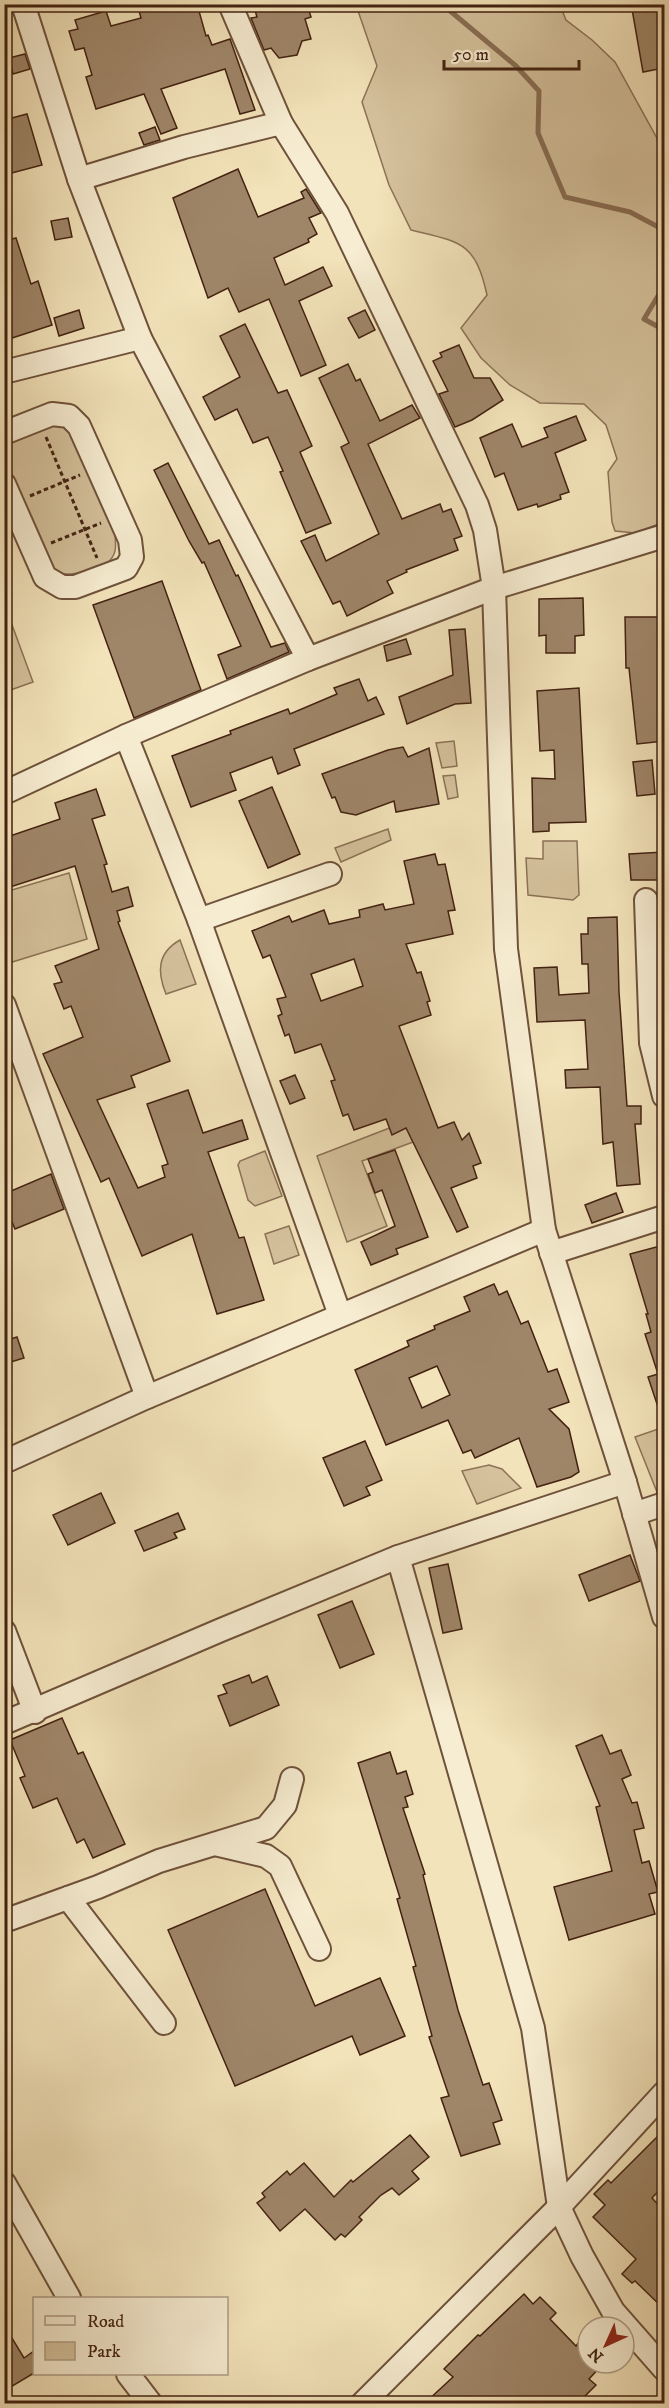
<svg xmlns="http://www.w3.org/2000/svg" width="669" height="2408" font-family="'IM FELL DW Pica',serif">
<rect width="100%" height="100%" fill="#f3e3ba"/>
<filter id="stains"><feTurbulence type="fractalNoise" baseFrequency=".00333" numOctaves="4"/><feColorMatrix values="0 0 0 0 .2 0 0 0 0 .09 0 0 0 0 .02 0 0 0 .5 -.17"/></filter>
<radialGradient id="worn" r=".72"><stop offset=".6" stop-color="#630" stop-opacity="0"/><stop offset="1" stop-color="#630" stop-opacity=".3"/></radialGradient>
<!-- green -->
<g fill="#d5c29d" stroke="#8c7257" stroke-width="1.5">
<path d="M 356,5 L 560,5 L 566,20 L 592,40 L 615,62 L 664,151 L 664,522 L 635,533 L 615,531 L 612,522 L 608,472 L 617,459 L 606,425 L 584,404 L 540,403 L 510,385 L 481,358 L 461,328 L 487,295 C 475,241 460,242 411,230 L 389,185 L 362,102 L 377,66 Z"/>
<path d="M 57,421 L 72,432 L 115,535 C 116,547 117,555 107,563 C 88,569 69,581 50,569 L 5,475 L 4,447 L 8,443 Z"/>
<polygon points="4,603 33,682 5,692 4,692"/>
<polygon points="454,741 457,766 442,768 436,743"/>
<polygon points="455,775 458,797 448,799 443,776"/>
<polygon points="388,829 391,840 341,862 335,848"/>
<polygon points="543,841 577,841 579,895 573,900 528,895 526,858 543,859"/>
<polygon points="69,873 87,939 9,963 5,949 5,892"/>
<path d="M 180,940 L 196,984 L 166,994 C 157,972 157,953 180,940 Z"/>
<polygon points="405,1122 413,1142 362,1161 387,1226 347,1242 317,1156"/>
<polygon points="265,1151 282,1196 255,1206 248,1200 238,1165 240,1161"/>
<polygon points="289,1226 299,1255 274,1264 265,1234"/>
<polygon points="664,1427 664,1490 657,1492 635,1437"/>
<polygon points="489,1465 502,1469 521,1488 477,1504 462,1471"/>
</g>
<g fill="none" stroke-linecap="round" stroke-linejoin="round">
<!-- stream -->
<g stroke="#896e54" stroke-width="5">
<polyline points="448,4 449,10 516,66 539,91 538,133 565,197 630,212 664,230"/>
<polyline points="664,286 644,319 664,330"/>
</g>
</g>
<!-- building -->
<g fill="#9f8669" stroke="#432211" stroke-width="1.5" fill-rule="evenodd">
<polygon points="137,4 197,4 206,36 208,35 212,45 230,39 255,110 240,114 225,69 161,89 177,128 161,134 144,94 96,109 86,77 92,75 84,48 75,50 69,31 78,29 75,20 106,11 111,26 141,18"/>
<polygon points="253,4 307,4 311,17 305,19 311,39 302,41 297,55 279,58 271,48 264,50 251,18 257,17"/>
<polygon points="664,4 664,68 643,72 632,9"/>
<polygon points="25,54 30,69 13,74 9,58"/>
<polygon points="27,114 42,165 4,175 4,120"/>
<polygon points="155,127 160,140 144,145 139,133"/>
<polygon points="238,169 258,217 304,198 301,192 306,189 321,213 309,218 317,234 308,239 309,242 274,258 285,285 323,267 332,286 299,301 326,365 301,376 269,299 239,312 228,288 208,298 173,198"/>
<polygon points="68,218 72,237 55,240 51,221"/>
<polygon points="16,238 31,284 38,281 52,325 9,339 4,326 4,241"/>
<polygon points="79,310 84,328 59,336 54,318"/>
<polygon points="365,310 375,330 359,338 348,318"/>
<polygon points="245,324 278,393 287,390 312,446 300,452 331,523 306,533 280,472 283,471 268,437 253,443 237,409 215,420 203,397 240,377 220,336"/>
<polygon points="459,345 474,378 490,378 503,400 472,420 455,427 439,394 448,391 433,361 442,357 440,353"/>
<polygon points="348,364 356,381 360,379 380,421 412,405 420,418 368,444 402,519 440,504 443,512 451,509 462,536 454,539 458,550 406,570 407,572 387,581 393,593 347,616 340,601 333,604 301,541 315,535 326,561 379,534 341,447 349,443 319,378"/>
<polygon points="576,416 586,440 555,453 569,492 560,495 561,499 538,507 537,504 518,510 504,473 495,477 480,438 512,424 522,447 548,437 544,428"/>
<polygon points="168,463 209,544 219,540 236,576 238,575 271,647 285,643 289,652 227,679 218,655 241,646 204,562 202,563 189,541 154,470"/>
<polygon points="162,581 201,690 134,718 93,605"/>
<polygon points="583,598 584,635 575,636 575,653 546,653 546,635 539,636 539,599"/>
<polygon points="625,617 664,617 664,741 637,744 629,668 626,668"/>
<polygon points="465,629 471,703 455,704 407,724 399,697 453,675 449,630"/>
<polygon points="406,639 411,654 387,661 384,646"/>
<polygon points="359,679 368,701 376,697 384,714 294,749 300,765 278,774 272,757 230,773 236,790 191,807 172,756 231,734 230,731 288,709 290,714 337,694 334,688"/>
<polygon points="579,688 586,822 549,823 549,831 533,832 532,778 555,779 554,750 540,751 537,691"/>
<polygon points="403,747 408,757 429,748 439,804 396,812 394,801 356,815 341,812 335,797 332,798 322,774 388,750"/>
<polygon points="652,760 655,794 637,796 633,762"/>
<polygon points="272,787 300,854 268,868 239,801"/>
<polygon points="96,789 105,815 92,819 107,864 104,865 112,892 128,887 133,906 117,911 120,921 118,922 170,1061 131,1076 135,1087 97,1100 138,1188 165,1177 162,1166 168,1164 147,1104 188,1090 203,1133 242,1120 248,1139 208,1152 239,1238 244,1237 264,1300 217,1314 192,1234 142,1256 109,1178 101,1182 43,1054 83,1037 71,1006 64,1009 54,984 62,982 55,966 99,949 75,866 4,889 4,838 60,819 55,803"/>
<polygon points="664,852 664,880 631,880 629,854"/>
<path d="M 435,854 L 438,865 L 445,864 L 455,910 L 448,911 L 453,934 L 406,944 L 417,973 L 421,972 L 430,1001 L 427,1002 L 431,1015 L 399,1026 L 438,1128 L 454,1122 L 462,1140 L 469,1133 L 481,1163 L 473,1166 L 477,1178 L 451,1188 L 468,1227 L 457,1232 L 406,1128 L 392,1135 L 386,1119 L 354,1130 L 348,1114 L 343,1116 L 331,1081 L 335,1080 L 321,1044 L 295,1053 L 289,1034 L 285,1036 L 278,1016 L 282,1014 L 277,999 L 286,997 L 270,955 L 263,958 L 252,931 L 289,916 L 292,922 L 324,910 L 329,924 L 360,917 L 359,910 L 383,904 L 385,910 L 414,904 L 404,861 ZM 354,959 L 363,986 L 321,1001 L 311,974 Z"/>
<polygon points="617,917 619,992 627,1106 641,1106 641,1124 635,1124 640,1184 617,1186 613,1142 603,1144 600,1087 566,1088 565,1070 588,1069 585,1020 537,1022 534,968 557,967 559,995 589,993 588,964 582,964 581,934 588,934 588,918"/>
<polygon points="295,1075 305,1098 290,1104 280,1081"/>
<polygon points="395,1150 428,1237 396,1249 398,1254 371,1265 361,1242 395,1226 382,1190 375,1193 368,1174 373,1172 368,1159"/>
<polygon points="51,1174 64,1209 15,1229 4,1203 4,1194"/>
<polygon points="616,1193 623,1212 592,1223 585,1205"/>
<polygon points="664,1245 664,1418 662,1419 648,1377 658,1374 645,1334 651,1332 646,1314 648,1314 630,1254"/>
<path d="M 494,1284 L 499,1295 L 507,1291 L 521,1324 L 528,1321 L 548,1372 L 557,1369 L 569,1402 L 549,1409 L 569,1429 L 579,1472 L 571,1477 L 537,1487 L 519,1438 L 475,1458 L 471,1450 L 463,1453 L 448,1420 L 386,1445 L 355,1370 L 409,1346 L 407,1341 L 435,1329 L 434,1326 L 470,1311 L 464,1297 ZM 437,1366 L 450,1395 L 422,1408 L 409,1378 Z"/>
<polygon points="17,1337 24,1358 4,1364 4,1341"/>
<polygon points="365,1441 382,1480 366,1487 370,1495 344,1506 323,1458"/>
<polygon points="101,1493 115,1523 68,1545 53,1515"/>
<polygon points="178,1513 185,1529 174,1533 177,1538 144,1551 135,1531"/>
<polygon points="630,1555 640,1581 589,1601 579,1575"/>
<polygon points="448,1564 462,1629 443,1633 429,1568"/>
<polygon points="352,1601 374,1654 340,1668 318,1615"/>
<polygon points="249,1675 252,1683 267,1676 279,1705 230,1726 218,1696 227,1693 223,1685"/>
<polygon points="62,1718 78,1754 83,1752 125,1844 93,1858 84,1839 77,1843 57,1798 33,1808 20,1778 25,1776 10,1740"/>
<polygon points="602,1735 610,1754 621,1750 631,1775 622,1779 632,1803 637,1802 644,1828 634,1830 642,1863 649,1861 658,1892 649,1894 655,1914 569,1940 554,1887 612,1871 596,1807 600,1806 576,1746"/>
<polygon points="390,1752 397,1774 406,1771 413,1794 405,1797 408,1807 403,1808 425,1874 423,1875 458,2010 483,2085 489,2083 502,2120 493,2123 500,2144 461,2156 441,2098 449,2096 429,2037 432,2036 413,1967 416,1966 397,1899 400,1898 358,1763"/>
<polygon points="265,1889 315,2006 380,1978 405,2036 360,2055 352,2036 235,2086 168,1930"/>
<polygon points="664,2130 664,2185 652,2198 664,2211 664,2309 635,2281 632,2283 622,2274 636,2259 593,2217 605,2205 594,2194 608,2180 611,2183"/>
<polygon points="410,2135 429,2157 412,2171 419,2179 399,2195 392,2188 381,2195 359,2217 362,2220 345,2237 341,2234 335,2240 305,2209 280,2231 257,2203 265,2197 262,2193 287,2171 290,2175 304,2163 334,2197 351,2180 353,2182"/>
<polygon points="524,2294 533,2304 540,2297 556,2313 550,2319 576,2346 579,2342 588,2350 588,2363 604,2363 589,2379 596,2385 578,2403 425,2403 453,2377 444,2369 478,2335 480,2336"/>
<polygon points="4,2325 24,2358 34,2351 34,2373 4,2391"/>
</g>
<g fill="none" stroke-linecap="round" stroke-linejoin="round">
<!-- minor casing -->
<g stroke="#6f523b" stroke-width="26">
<g id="minor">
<polyline points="23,4 79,179 140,338 308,659"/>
<polyline points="230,4 281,123"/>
<polyline points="79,179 184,147 281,123 337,213 477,505 485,530 494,588 506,949 544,1230 625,1482 664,1617"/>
<polyline points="4,372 140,338"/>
<polyline points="4,433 52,414 69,416 79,426 130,540 132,557 126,568 75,587 62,587 45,577 4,484"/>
<polyline points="126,736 199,920 340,1315"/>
<polyline points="4,793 126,736 308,659 494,588 664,536"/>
<polyline points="646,900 651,1043 664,1096"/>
<polyline points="199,920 330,874"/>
<polyline points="4,1005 147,1397"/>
<polyline points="551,1253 664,1217"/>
<polyline points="4,1462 147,1397 544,1230"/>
<polyline points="634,1514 664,1504"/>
<polyline points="398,1557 533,2028 559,2207 582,2256 613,2311 664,2369"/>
<polyline points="4,1631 35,1712"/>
<polyline points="4,1723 221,1630 398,1557 625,1482"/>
<polyline points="215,1844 266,1856 280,1866 319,1949"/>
<polyline points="68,1898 164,2023"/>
<polyline points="4,1921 98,1887 159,1861 266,1828 285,1805 292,1779"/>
<polyline points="4,2183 69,2298"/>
<polyline points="128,2374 151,2404"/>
<polyline points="362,2404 559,2207 664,2093"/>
</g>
</g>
<!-- path -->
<g stroke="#432211" stroke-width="3" stroke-dasharray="4.5 3" stroke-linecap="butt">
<polyline points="46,437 97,558"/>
<polyline points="30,496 80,475"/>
<polyline points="51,543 101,523"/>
</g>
<!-- minor -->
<use href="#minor" stroke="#f7edd2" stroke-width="22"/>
</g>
<!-- margin -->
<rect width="669" height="2408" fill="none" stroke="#f3e3ba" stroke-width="24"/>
<rect x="6" y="6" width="657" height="2396" fill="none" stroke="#432211" stroke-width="3"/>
<rect x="12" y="12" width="645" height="2384" fill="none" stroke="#432211" stroke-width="1.5"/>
<!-- legend -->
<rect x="33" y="2297" width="195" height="78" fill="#f7edd2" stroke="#af9c85" stroke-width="1.5"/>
<rect x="45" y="2316" width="30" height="9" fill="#f7edd2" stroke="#af9c85" stroke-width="1.5"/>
<text x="87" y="2327" font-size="18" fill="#432211">Road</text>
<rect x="45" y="2342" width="30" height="18" fill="#d5c29d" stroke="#af9c85" stroke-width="1.5"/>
<text x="87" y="2357" font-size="18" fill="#432211">Park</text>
<!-- north arrow -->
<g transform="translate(606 2345) rotate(225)"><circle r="28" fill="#f7edd2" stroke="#af9c85" stroke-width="1.5"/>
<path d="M0-4.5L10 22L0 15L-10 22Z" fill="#8f2418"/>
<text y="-9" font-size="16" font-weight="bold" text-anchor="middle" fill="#432211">N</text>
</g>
<!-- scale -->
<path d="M444 60v9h135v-9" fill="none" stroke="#432211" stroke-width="3"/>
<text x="453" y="60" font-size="18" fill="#432211" stroke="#f7edd2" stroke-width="4.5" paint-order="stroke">50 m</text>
<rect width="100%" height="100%" filter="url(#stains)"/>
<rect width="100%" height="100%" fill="url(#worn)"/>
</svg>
